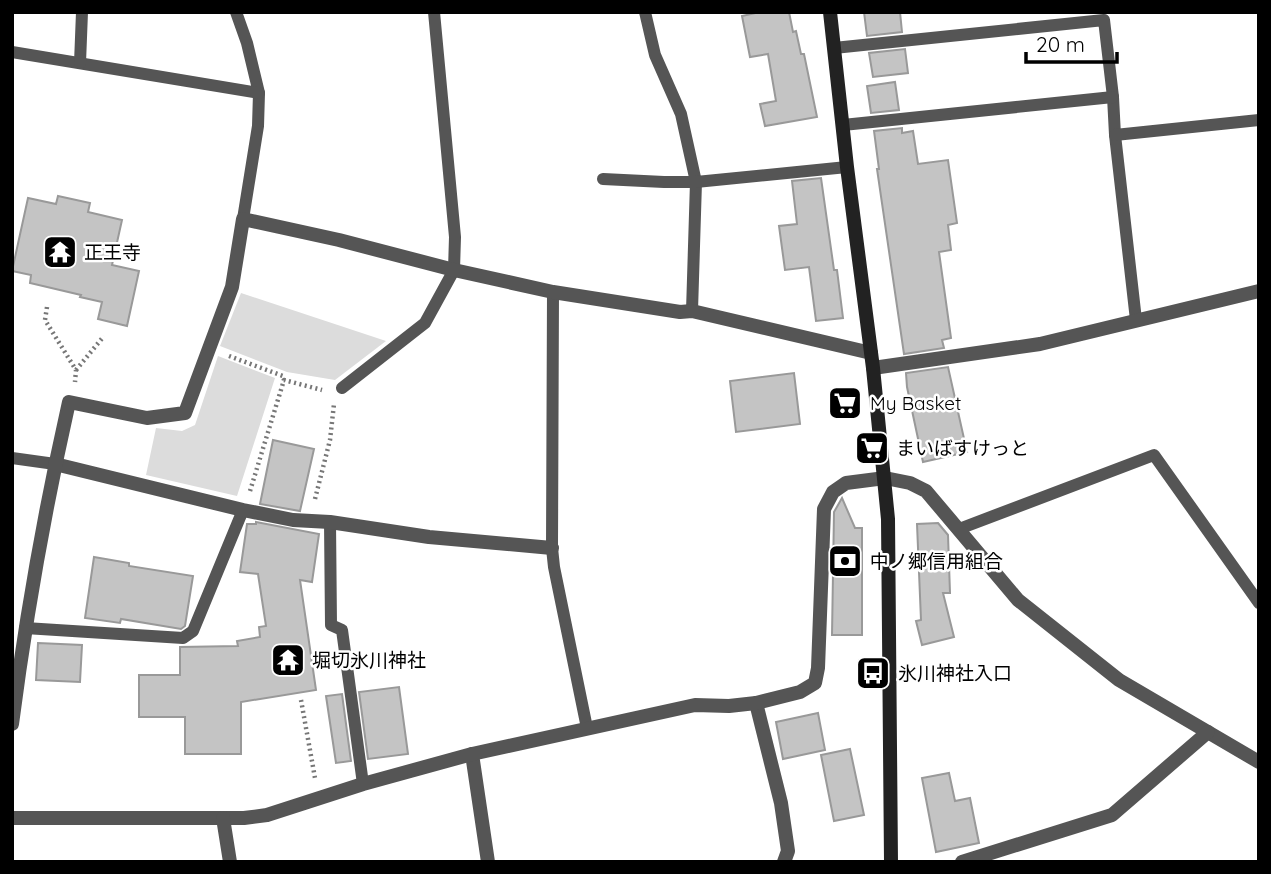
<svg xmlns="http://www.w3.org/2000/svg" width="1271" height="874" font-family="Quicksand,'Noto Sans JP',sans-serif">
<rect width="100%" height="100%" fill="#fff"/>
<!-- green -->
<g fill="#dcdcdc">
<polygon points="241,293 386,341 335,380 287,372 220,346"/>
<polygon points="218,356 275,378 237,496 146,475 156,428 182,431 195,425"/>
</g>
<!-- building -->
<g fill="#c4c4c4" stroke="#999" stroke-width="2">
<polygon points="760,12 789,12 793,32 796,31 801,54 804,54 817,117 765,126 760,104 776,101 768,54 750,57 742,16"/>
<polygon points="864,12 900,12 902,32 867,36"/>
<polygon points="905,49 908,73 873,77 869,53"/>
<polygon points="895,82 899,110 871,113 867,86"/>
<polygon points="902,128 902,133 913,131 918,164 948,160 957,223 948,225 951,250 939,252 951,338 942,340 944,348 904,354 877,169 879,169 874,131"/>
<polygon points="821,178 834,270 837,270 843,318 816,321 809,267 785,270 779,226 797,224 792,181"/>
<polygon points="58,196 90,203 88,212 122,220 112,265 139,271 127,326 98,319 102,302 80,297 81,295 30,283 31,275 12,271 28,198 56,204"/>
<polygon points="948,367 967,452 923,462 907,387 906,373"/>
<polygon points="794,373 800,424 736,432 730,381"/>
<polygon points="273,440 314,449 300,511 260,504"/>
<polygon points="842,498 855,528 862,528 862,635 832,635 834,512"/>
<polygon points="256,522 319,534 312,582 300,580 316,690 241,702 241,754 185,754 185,717 139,717 139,675 180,675 180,647 238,646 237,641 260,637 259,627 266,626 258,574 240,572 247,524 256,524"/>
<polygon points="938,523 948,535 950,593 943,593 954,637 922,645 916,621 921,620 917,524"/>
<polygon points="94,557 129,563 129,566 193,576 185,626 181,629 121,619 120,623 85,618"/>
<polygon points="38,643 82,645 80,682 36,680"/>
<polygon points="399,687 408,754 368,759 359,692"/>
<polygon points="342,694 351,761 336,763 326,696"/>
<polygon points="818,713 825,750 783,759 776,722"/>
<polygon points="850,749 864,815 834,821 821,755"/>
<polygon points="949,773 955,801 970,798 979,843 936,852 922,778"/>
</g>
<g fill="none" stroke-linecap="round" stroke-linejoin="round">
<!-- path -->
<g stroke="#777" stroke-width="4.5" stroke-dasharray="2 3.5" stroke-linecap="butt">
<polyline points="47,307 45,320 76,370 75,382"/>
<polyline points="229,356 283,376 284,380"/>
<polyline points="76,370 104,336"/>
<polyline points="250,491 284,380 322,390"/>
<polyline points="315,499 330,440 334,404"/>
<polyline points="301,700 315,778"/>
</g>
<!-- lane -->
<g stroke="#555" stroke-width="12">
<polyline points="236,12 247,43 259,93 258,126 243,219"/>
<polyline points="645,12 655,55 681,114 696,182 692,311"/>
<polyline points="834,48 1104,20 1113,97 1115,135 1136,320"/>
<polyline points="12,52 259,93"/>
<polyline points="80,63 82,12"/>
<polyline points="843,125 1113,97"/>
<polyline points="1115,135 1259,120"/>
<polyline points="603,179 664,182 696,182 847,167"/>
<polyline points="553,292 552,548 554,567 587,728"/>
<polyline points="342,388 425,323 454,270 455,237 434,12"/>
<polyline points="12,458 55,464"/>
<polyline points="330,522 331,625 342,630 363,784"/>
<polyline points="959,529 1154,455 1259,603"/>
<polyline points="25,628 183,638 193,631 243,510"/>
</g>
<!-- street -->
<g stroke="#555" stroke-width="14">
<polyline points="873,368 1040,344 1259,291"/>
<polyline points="55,464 243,510 293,520 330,522 429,537 552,548"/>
<polyline points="756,703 781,803 788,851 784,862"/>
<path d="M 12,724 C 26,616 45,509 69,402 L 147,418 L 185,413 L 232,287 L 243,219 L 339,240 L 454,270 L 553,292 L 680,312 L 692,311 L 871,353"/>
<polyline points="472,754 488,862"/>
<polyline points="12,818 244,818 267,815 363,784 472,754 695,705 729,706 756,703 800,692 815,683 818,668 824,509 833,492 846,483 885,478 910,483 926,491 1018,600 1119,680 1259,762"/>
<polyline points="223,818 230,862"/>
<polyline points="962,862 1112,815 1208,732"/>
</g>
<!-- secondary -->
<polyline stroke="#222" stroke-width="14" points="830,12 847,167 873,368 888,519 891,862"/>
</g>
<!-- icons -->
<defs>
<g id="temple-square" transform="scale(1.75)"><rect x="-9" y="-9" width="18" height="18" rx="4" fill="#000" stroke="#fff"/><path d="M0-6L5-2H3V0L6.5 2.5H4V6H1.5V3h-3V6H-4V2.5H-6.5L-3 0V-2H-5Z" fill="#fff"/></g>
<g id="supermarket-square" transform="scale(1.75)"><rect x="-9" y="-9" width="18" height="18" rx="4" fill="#000" stroke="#fff"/><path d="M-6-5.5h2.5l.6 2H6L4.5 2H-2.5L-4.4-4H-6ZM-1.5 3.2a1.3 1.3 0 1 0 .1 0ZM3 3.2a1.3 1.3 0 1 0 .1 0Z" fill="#fff"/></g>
<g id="bank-square" transform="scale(1.75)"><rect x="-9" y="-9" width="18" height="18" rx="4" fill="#000" stroke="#fff"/><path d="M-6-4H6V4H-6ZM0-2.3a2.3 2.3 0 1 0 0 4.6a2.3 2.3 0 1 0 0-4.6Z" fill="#fff"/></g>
<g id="bus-square" transform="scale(1.75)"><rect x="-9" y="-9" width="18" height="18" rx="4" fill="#000" stroke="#fff"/><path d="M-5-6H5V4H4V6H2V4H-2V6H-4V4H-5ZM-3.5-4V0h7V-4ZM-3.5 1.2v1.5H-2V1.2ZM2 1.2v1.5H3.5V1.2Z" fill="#fff"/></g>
</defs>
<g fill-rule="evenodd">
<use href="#temple-square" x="60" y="252"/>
<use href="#supermarket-square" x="845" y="403"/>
<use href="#supermarket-square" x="872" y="448"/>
<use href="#bank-square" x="845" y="561"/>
<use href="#temple-square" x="288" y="660"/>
<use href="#bus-square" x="873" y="673"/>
</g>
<g text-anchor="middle" stroke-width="5" stroke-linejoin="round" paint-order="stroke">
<!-- poi labels -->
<g font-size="19" fill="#000" stroke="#fff" text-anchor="start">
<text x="84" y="259">正王寺</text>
<text x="870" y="410">My Basket</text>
<text x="896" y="455">まいばすけっと</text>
<text x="870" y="568">中ノ郷信用組合</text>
<text x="312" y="667">堀切氷川神社</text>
<text x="898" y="680">氷川神社入口</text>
</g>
</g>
<!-- border -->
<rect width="1271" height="874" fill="none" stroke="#000000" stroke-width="28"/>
<!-- scale -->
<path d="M1026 52v10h91v-10" fill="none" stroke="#000000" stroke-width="3.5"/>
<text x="1036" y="52" font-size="21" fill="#000000" stroke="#ffffff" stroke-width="5" paint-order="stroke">20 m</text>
</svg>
